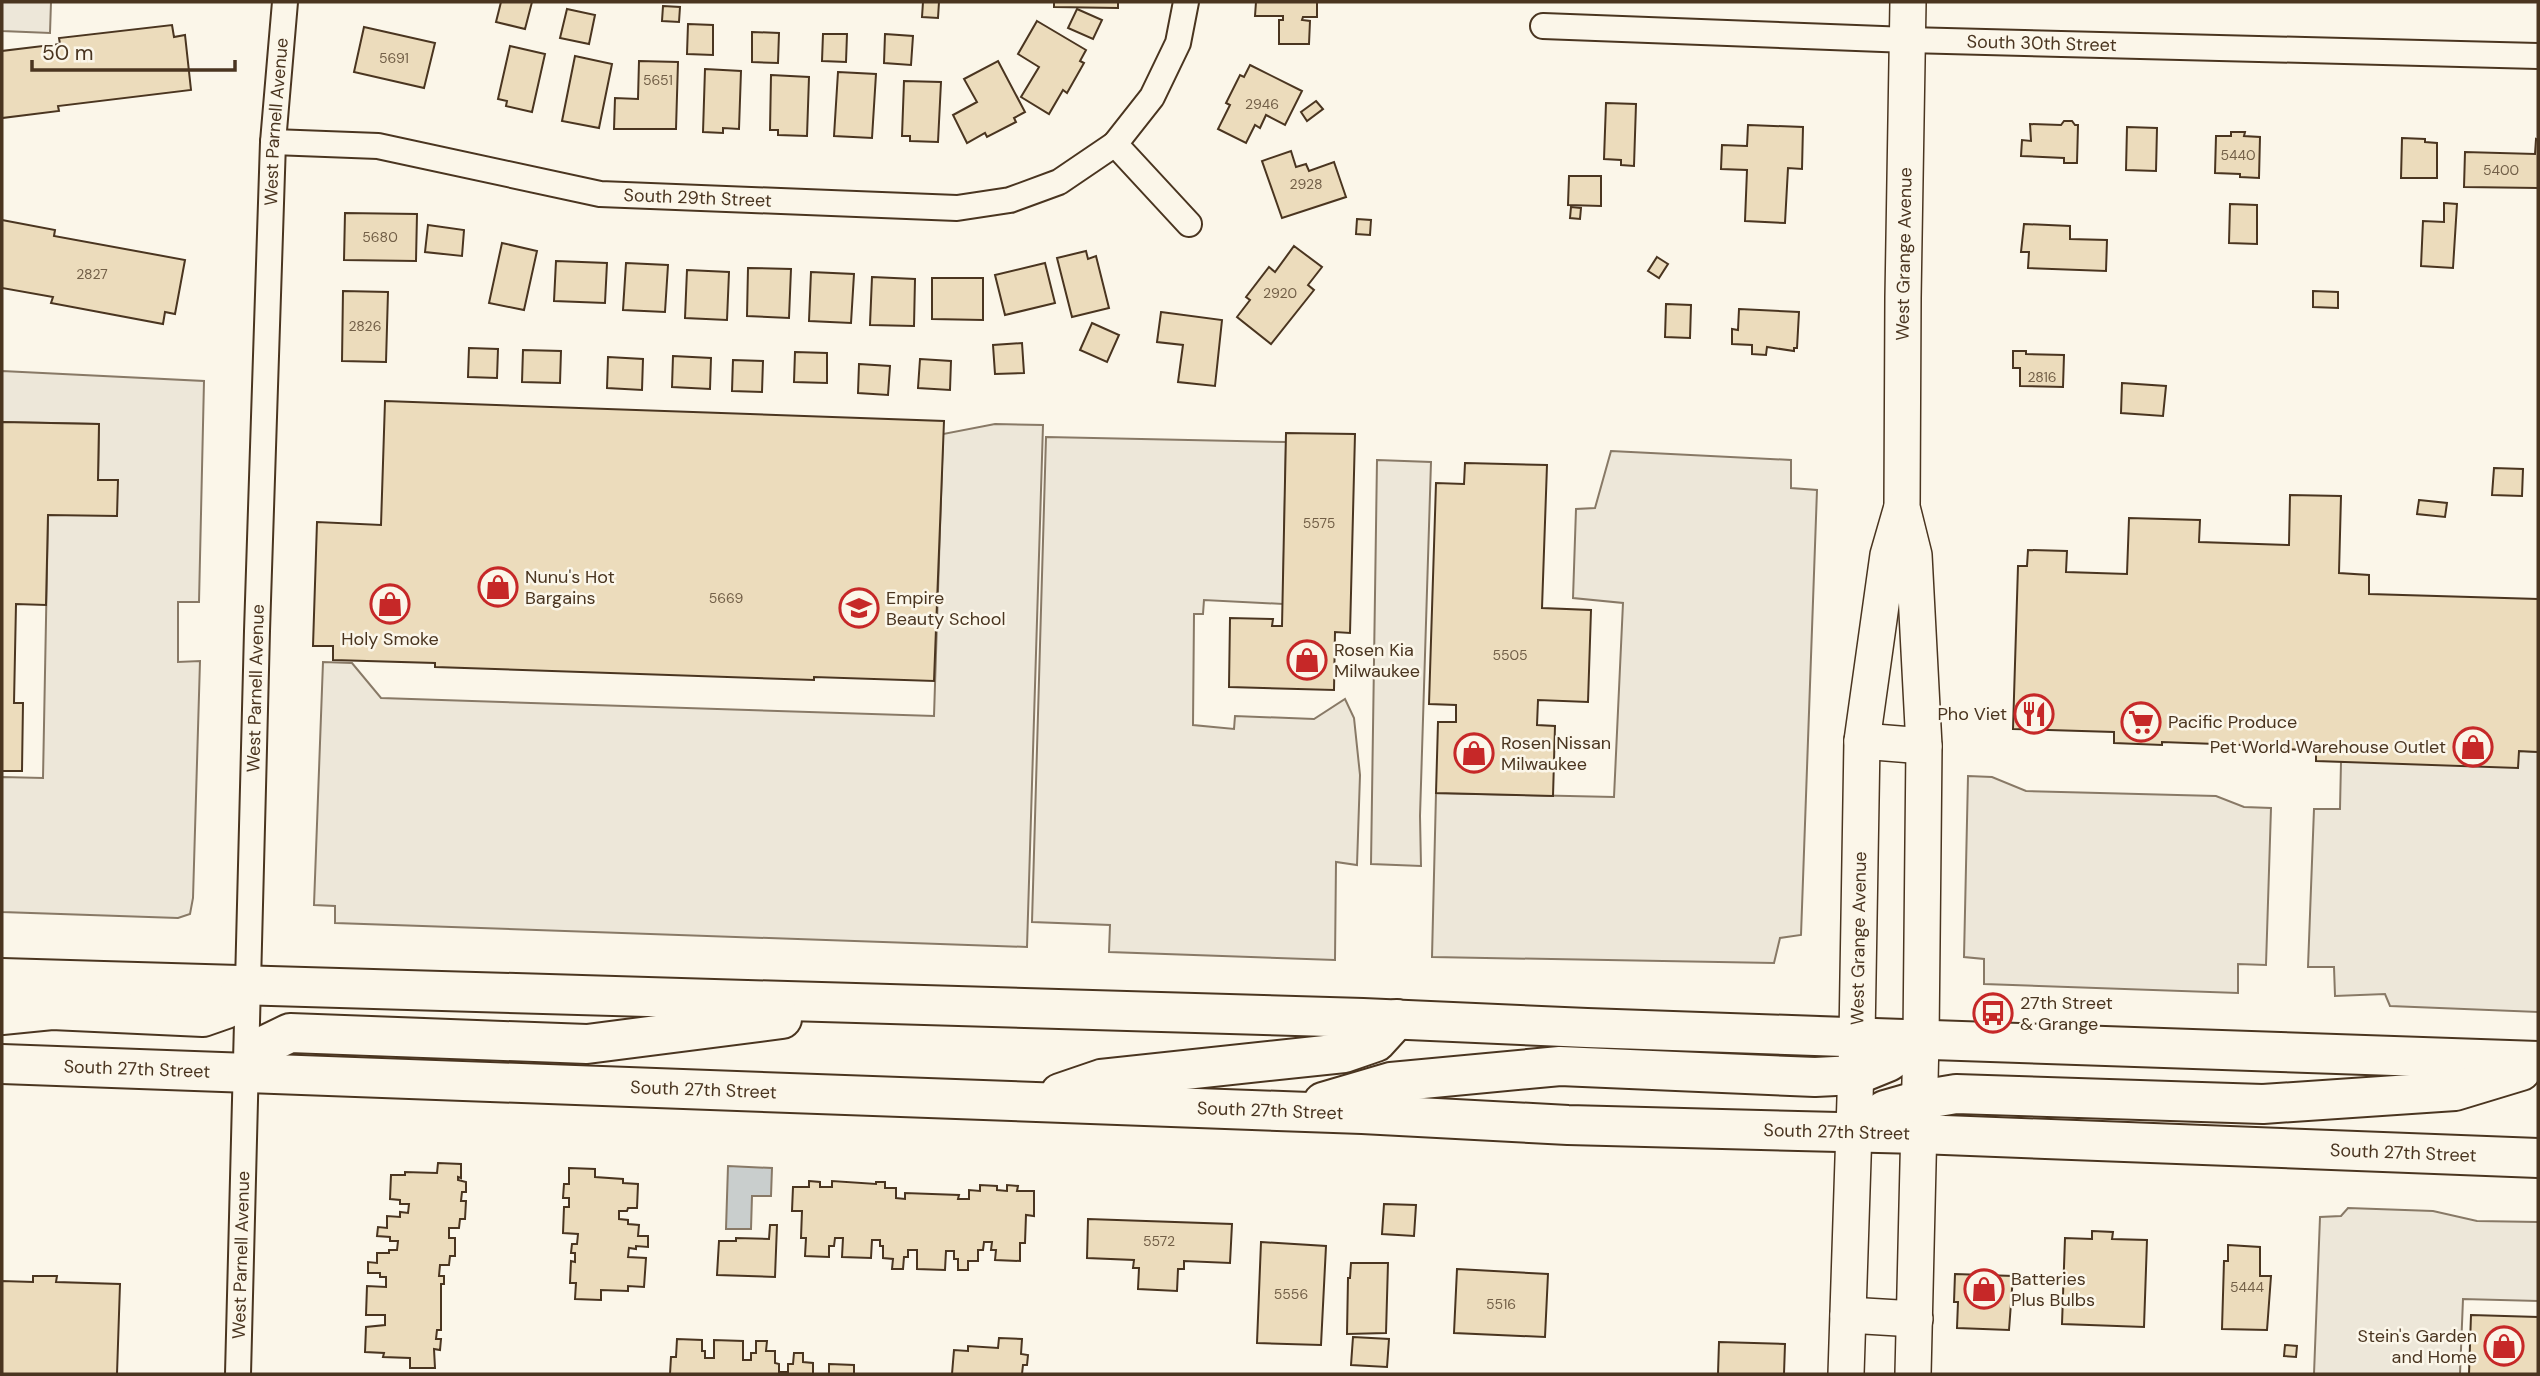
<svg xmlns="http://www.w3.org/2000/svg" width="2540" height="1376" font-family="'DM Sans',sans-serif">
<rect width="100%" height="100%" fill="#fbf6e9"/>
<!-- parking -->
<g fill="#ede7d9" stroke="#887966" stroke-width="2">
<polygon points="2,2 51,2 50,33 2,31"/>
<polygon points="2,371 204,381 199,602 178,602 178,662 200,661 193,898 190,914 178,918 2,912 2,777 43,778 48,515 117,480 98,480 99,424 2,422"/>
<polygon points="995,424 1043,425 1027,947 335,923 335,906 314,905 323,662 352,663 381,698 934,716 943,434"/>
<polygon points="1046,437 1286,442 1283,604 1204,600 1203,614 1194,614 1193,725 1234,729 1235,716 1314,719 1345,699 1354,718 1360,775 1357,865 1336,862 1335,960 1109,952 1110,925 1032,922"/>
<polygon points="1611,451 1791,460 1791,488 1817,490 1801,935 1780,938 1774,963 1432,957 1436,793 1614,797 1623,603 1573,598 1576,509 1595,508"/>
<polygon points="1377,460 1431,462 1420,816 1421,866 1371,864"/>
<polygon points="2519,751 2538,752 2538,1012 2390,1006 2385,994 2335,996 2334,967 2308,967 2314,809 2340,809 2341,762"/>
<polygon points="1968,776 1992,777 2026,791 2216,796 2244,807 2271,808 2266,965 2238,964 2238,993 1984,984 1984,959 1964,957"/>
<polygon points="2348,1208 2433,1211 2477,1221 2538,1222 2538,1301 2463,1299 2460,1374 2314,1374 2320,1217 2341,1216"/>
</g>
<!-- water -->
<polygon fill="#c9cecd" stroke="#887966" stroke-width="2" points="728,1166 772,1168 771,1196 752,1196 751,1229 726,1229"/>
<!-- building -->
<g fill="#ecdcbc" stroke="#4a3520" stroke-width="2">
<polygon points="501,2 532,2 525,29 496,22"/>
<polygon points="923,2 939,2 938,18 922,17"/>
<polygon points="1054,2 1118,2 1118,8 1054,7"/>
<polygon points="1256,2 1317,2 1317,17 1303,17 1302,20 1310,21 1309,44 1279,44 1279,20 1283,20 1283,16 1255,16"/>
<polygon points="663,6 680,7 679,22 662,21"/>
<polygon points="567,9 595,15 589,44 560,38"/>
<polygon points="1077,9 1102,20 1093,39 1068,28"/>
<polygon points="1037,21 1086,50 1080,61 1084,63 1067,93 1063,90 1049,114 1021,97 1039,67 1018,54"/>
<polygon points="688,24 713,25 713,55 687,54"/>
<polygon points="172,25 174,37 185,35 191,90 58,106 59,111 2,118 2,51 60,44 59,38"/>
<polygon points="364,27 435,43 424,88 354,72"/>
<polygon points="752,32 779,33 778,63 752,62"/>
<polygon points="823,34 847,34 846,62 822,61"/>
<polygon points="885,34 913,36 911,65 884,63"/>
<polygon points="510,46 545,54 532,112 506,106 507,101 498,99"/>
<polygon points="575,56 612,64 599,128 562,121"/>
<polygon points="639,61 678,62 676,129 614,129 615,98 638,99"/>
<polygon points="998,61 1025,112 1014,118 1016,122 987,137 985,133 967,143 953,115 977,102 964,79"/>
<polygon points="1250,65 1302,91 1285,125 1266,115 1260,128 1255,125 1246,143 1218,129 1230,105 1226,103 1240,75 1244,77"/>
<polygon points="705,69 741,71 739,129 723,128 723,133 703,132"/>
<polygon points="838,72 876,74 872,138 834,136"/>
<polygon points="771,75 809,77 807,136 778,135 778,130 770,130"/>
<polygon points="904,81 941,82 938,142 910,141 910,136 902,136"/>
<polygon points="1316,101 1323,109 1307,121 1301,112"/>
<polygon points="1606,103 1636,104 1634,166 1621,165 1621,160 1604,159"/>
<polygon points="2064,121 2072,121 2075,125 2078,125 2077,163 2064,163 2064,158 2021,156 2022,140 2031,141 2030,124 2061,125"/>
<polygon points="1748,125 1803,127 1802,169 1788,168 1785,223 1745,221 1747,170 1721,169 1722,145 1747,146"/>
<polygon points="2127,127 2157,128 2156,171 2126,170"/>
<polygon points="2231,132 2245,132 2244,136 2260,137 2259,178 2240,177 2240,174 2215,173 2216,136 2231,136"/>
<polygon points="2402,138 2425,139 2425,142 2437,143 2437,178 2401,178"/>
<polygon points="2536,139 2538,140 2538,188 2464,187 2465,152 2535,154"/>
<polygon points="1291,151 1296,167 1306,164 1309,171 1334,162 1346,197 1282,218 1262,161"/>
<polygon points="1569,176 1601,176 1601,206 1568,205"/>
<polygon points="2444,203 2457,204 2453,268 2421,266 2423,221 2444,222"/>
<polygon points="2230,204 2257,205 2257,244 2229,243"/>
<polygon points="1571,207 1581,208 1580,219 1570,218"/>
<polygon points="345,213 417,214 416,261 344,260"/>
<polygon points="1357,219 1371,220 1370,235 1356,234"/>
<polygon points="2,220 55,230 54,236 185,260 175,314 165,312 163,324 51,303 53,297 2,288"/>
<polygon points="2024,224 2070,226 2070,239 2107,240 2106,271 2028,268 2029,252 2021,252"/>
<polygon points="428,225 464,230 462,256 425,252"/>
<polygon points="502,243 537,251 524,310 489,303"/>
<polygon points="1294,246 1322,267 1308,285 1314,290 1271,344 1237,317 1250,300 1246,297 1269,267 1275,272"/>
<polygon points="1086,251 1088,259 1096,256 1109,308 1072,317 1057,258"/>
<polygon points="1657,257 1668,264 1659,278 1648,271"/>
<polygon points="556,261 607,263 605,303 554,301"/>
<polygon points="626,263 668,265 665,312 623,310"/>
<polygon points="1045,263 1055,303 1005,315 995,275"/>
<polygon points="748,268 791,269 789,318 747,316"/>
<polygon points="687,270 729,272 727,320 685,318"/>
<polygon points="811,272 854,274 851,323 809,321"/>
<polygon points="872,277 915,279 914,326 870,325"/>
<polygon points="932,278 983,278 983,320 932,319"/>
<polygon points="343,291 388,292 386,362 342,361"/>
<polygon points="2313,291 2338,292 2338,308 2313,307"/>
<polygon points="1666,304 1691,305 1690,338 1665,337"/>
<polygon points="1739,309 1799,312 1797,348 1794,348 1794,351 1767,347 1766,355 1752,354 1752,345 1732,344 1732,329 1738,330"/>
<polygon points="1161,312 1222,320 1215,386 1178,382 1183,345 1157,342"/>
<polygon points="1092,323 1119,335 1107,362 1080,350"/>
<polygon points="1022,343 1024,373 995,374 993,345"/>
<polygon points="469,348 498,349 497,378 468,377"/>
<polygon points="523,350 561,351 560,383 522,382"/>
<polygon points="2013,351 2026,351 2026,354 2064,355 2063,387 2020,386 2020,368 2013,368"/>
<polygon points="795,352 827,353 827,383 794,382"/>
<polygon points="673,356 711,358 710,389 672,387"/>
<polygon points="608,357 643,359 642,390 607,388"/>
<polygon points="920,359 951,361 950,390 918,388"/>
<polygon points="733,360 763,361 762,392 732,391"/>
<polygon points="859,364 890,366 888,395 858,393"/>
<polygon points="2122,383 2166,386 2163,416 2121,413"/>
<polygon points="385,401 944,421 934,681 814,677 814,680 435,667 435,663 333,660 333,646 313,646 317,522 381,525"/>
<polygon points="2,422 99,424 98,480 118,480 117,516 48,515 46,605 16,604 14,703 23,703 22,771 2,771"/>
<polygon points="1286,433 1355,434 1350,633 1335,632 1334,690 1229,687 1230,618 1273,619 1272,626 1282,626"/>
<polygon points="1465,463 1547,465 1542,608 1591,610 1588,702 1538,700 1537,725 1555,726 1553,796 1436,793 1438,722 1456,722 1456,705 1429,704 1436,483 1464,484"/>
<polygon points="2494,468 2523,469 2522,496 2492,495"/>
<polygon points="2290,495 2341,496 2339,573 2369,575 2369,594 2538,599 2538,752 2519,751 2518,768 2316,761 2316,750 2270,749 2270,746 2162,742 2162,745 2114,743 2114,732 2013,729 2018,566 2027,566 2028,550 2067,551 2066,572 2127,574 2129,518 2200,520 2199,542 2289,545"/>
<polygon points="2419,500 2447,503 2445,517 2417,514"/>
<polygon points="438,1163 461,1164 461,1178 458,1177 458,1180 466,1182 466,1192 462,1192 461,1201 466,1201 465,1219 460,1219 459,1228 449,1228 449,1238 455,1238 455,1256 450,1256 449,1265 440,1265 439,1276 444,1276 444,1284 441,1284 441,1330 437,1330 436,1339 441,1339 440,1350 434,1349 435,1368 410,1368 410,1358 383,1357 384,1353 365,1352 366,1327 385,1325 385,1315 366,1315 367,1286 386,1287 386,1277 380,1277 380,1273 368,1273 368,1262 377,1263 377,1253 389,1253 389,1250 397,1250 398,1241 390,1241 390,1237 377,1236 378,1227 387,1228 387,1216 400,1217 400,1212 408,1213 409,1204 400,1204 400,1200 390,1199 391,1175 405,1175 405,1172 437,1173"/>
<polygon points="569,1168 595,1169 595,1177 623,1179 623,1183 638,1184 637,1208 628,1208 627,1211 619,1211 619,1219 628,1220 628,1224 639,1225 638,1236 648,1236 648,1247 636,1246 636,1249 629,1248 628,1257 646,1258 644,1287 628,1286 628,1291 601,1290 601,1300 575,1299 576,1283 570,1283 571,1261 575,1262 575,1253 571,1253 572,1244 577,1244 578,1234 563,1233 564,1207 569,1207 569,1198 563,1198 564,1184 569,1184"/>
<polygon points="809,1181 820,1182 820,1187 832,1187 832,1181 876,1184 876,1182 885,1182 885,1188 896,1188 896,1198 905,1199 905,1193 959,1195 958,1199 969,1199 969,1190 980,1191 980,1185 997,1186 997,1190 1007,1191 1007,1185 1018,1186 1017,1191 1034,1191 1034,1216 1026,1215 1025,1243 1020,1243 1020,1261 995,1260 996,1250 991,1250 992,1242 984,1242 983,1250 978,1250 978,1261 968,1261 968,1270 958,1270 958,1259 954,1259 954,1251 946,1251 945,1270 917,1269 917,1250 908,1250 908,1257 904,1257 903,1269 892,1269 893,1259 883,1258 883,1246 880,1246 880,1240 872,1240 871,1258 842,1257 843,1238 835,1238 834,1246 829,1246 829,1257 805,1256 806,1238 801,1238 802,1211 792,1211 793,1187 809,1187"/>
<polygon points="1384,1204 1416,1205 1414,1236 1382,1234"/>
<polygon points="1088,1219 1232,1224 1230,1263 1184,1261 1184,1269 1178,1269 1177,1291 1138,1289 1139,1268 1133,1268 1134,1260 1087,1258"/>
<polygon points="770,1225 777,1225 775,1277 717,1275 719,1241 736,1241 736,1238 769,1239"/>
<polygon points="2092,1231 2113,1232 2112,1239 2147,1240 2144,1327 2062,1324 2065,1238 2092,1239"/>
<polygon points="1261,1242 1326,1246 1321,1345 1257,1343"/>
<polygon points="2228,1245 2260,1247 2260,1276 2271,1276 2267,1330 2222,1329 2224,1261 2228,1261"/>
<polygon points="1351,1263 1388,1263 1386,1333 1347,1334 1348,1278 1350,1278"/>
<polygon points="1457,1269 1548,1274 1545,1337 1454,1333"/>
<polygon points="1955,1274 2013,1276 2009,1330 1957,1328 1958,1302 1954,1302"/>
<polygon points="33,1276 57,1276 56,1282 120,1284 117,1374 2,1374 2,1281 33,1282"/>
<polygon points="2471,1315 2538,1317 2538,1374 2469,1374"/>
<polygon points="1353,1337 1389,1339 1387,1367 1351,1365"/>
<polygon points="999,1338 1022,1339 1021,1354 1028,1355 1027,1365 1023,1365 1022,1374 952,1374 954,1350 968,1351 968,1346 998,1348"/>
<polygon points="677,1339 702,1340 702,1351 705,1351 705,1358 714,1358 714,1340 743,1341 743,1360 751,1360 751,1353 756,1353 756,1341 767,1341 766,1351 775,1351 775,1363 779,1364 779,1372 788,1372 788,1364 793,1364 794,1353 803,1353 803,1362 813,1363 813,1374 670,1374 671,1357 676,1357"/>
<polygon points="1719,1342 1785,1344 1784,1374 1718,1374"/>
<polygon points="2285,1345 2297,1346 2296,1357 2284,1356"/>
<polygon points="829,1364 854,1365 854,1374 829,1374"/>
</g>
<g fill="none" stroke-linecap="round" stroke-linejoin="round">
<!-- street casing -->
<g stroke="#4a3520" stroke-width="28">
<g id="street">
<polyline points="1186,2 1178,43 1152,97 1115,144 1189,224"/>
<path id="s1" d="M 1543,26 L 1908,40 L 2538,56"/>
<path id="s2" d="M 273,142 L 378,146 L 600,194 L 957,208 L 1010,200 L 1059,182 L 1115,144"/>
<path id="s3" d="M 238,1374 L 257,631 L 273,142 L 285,2"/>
</g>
</g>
<!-- secondary casing -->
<g stroke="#4a3520" stroke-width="38">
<g id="secondary">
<polyline points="1908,2 1903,298 1902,507 1914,555 1924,746 1921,1039 1913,1374"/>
<polyline points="1862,741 1924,746"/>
<polyline points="1848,1315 1915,1319"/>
<path id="s4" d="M 1846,1374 L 1857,1037 L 1862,741 L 1888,555 L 1901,510"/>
</g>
</g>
<!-- primary casing -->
<g stroke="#4a3520" stroke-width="42">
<g id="primary">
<polyline points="2,978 1363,1018 1587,1028 2538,1061"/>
<polyline points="2,1015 52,1010 203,1017 226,1009 249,985"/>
<path id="s5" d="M 2,1064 L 1362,1114 L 1568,1125 L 1919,1134 L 2538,1158"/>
<polyline points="247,1073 263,1046 290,1033 587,1044 782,1019"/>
<polyline points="1060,1093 1101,1079 1344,1053 1376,1042 1397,1019"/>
<polyline points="1323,1102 1391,1082 1560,1066 1815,1077 1856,1075 1888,1062 1921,1039"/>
<polyline points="1854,1132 1885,1110 1920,1100 1956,1094 2263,1104 2455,1091 2521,1071"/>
</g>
</g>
<!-- street -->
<use href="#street" stroke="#fbf6e9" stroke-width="24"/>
<!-- secondary -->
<use href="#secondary" stroke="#fbf6e9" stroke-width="35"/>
<!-- primary -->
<use href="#primary" stroke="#fbf6e9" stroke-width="38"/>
</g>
<!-- icons -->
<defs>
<g id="shop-ring" transform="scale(2.0125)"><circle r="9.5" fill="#fbf6e9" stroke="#c62828" stroke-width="1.5"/><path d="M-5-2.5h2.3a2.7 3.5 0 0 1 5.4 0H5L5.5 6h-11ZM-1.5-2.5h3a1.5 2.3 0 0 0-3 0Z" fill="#c62828"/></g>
<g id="school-ring" transform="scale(2.0125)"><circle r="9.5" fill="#fbf6e9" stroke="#c62828" stroke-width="1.5"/><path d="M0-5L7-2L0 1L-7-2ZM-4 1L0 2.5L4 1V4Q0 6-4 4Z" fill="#c62828"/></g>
<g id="restaurant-ring" transform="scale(2.0125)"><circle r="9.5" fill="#fbf6e9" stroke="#c62828" stroke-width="1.5"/><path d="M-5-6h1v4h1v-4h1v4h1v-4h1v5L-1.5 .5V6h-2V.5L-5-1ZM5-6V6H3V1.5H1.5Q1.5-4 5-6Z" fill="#c62828"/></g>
<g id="supermarket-ring" transform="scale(2.0125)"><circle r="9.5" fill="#fbf6e9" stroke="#c62828" stroke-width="1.5"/><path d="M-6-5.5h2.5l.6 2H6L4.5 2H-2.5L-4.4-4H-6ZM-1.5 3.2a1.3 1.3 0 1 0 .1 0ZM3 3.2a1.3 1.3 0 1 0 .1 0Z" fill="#c62828"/></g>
<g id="bus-ring" transform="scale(2.0125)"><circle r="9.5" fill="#fbf6e9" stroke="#c62828" stroke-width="1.5"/><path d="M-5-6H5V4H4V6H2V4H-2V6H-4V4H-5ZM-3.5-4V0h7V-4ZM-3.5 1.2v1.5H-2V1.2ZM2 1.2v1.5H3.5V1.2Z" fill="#c62828"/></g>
</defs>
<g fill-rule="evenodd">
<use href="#shop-ring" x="498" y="587"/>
<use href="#shop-ring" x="390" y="604"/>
<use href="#school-ring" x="859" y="608"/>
<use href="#shop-ring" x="1307" y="660"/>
<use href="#restaurant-ring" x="2034" y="714"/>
<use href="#supermarket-ring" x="2141" y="722"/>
<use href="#shop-ring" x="2473" y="747"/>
<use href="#shop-ring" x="1474" y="753"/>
<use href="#bus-ring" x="1993" y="1013"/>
<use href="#shop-ring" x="1984" y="1289"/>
<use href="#shop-ring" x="2504" y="1346"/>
</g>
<g text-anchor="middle" stroke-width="5" stroke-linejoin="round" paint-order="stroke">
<!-- number labels -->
<g font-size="14" fill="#725f47">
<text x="394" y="63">5691</text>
<text x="658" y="85">5651</text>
<text x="1262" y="109">2946</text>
<text x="2238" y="160">5440</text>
<text x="2501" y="175">5400</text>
<text x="1306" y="189">2928</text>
<text x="380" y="242">5680</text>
<text x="92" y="279">2827</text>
<text x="1280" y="298">2920</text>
<text x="365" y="331">2826</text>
<text x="2042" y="382">2816</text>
<text x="1319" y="528">5575</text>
<text x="726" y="603">5669</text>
<text x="1510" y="660">5505</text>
<text x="1159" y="1246">5572</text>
<text x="2247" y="1292">5444</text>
<text x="1291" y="1299">5556</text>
<text x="1501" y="1309">5516</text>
</g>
<!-- street labels -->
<g font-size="18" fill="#4a3520" stroke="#fbf6e9">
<text dy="6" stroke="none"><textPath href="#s1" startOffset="499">South 30th Street</textPath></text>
<text dy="6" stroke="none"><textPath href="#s3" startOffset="1253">West Parnell Avenue</textPath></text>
<text dy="6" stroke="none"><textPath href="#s2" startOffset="430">South 29th Street</textPath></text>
<text transform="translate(1904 254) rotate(-89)" y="6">West Grange Avenue</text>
<text dy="6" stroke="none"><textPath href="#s3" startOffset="686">West Parnell Avenue</textPath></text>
<text dy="6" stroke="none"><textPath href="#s4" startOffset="436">West Grange Avenue</textPath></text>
<text dy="6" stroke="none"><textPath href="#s5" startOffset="135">South 27th Street</textPath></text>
<text dy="6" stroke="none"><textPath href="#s5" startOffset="702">South 27th Street</textPath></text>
<text dy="6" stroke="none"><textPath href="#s5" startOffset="1269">South 27th Street</textPath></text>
<text dy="6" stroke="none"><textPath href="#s5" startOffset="1836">South 27th Street</textPath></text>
<text dy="6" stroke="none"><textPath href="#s5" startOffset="2403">South 27th Street</textPath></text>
<text dy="6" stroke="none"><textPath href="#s3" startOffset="119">West Parnell Avenue</textPath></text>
</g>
<!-- poi labels -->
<g font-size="18" fill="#4a3520" stroke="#fbf6e9" text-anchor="start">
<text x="525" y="583">Nunu's Hot<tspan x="525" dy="21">Bargains</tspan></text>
<text x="886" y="604">Empire<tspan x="886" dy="21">Beauty School</tspan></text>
<text x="390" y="645" text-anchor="middle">Holy Smoke</text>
<text x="1334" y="656">Rosen Kia<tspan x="1334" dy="21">Milwaukee</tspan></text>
<text x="2007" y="720" text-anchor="end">Pho Viet</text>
<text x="2168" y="728">Pacific Produce</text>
<text x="1501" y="749">Rosen Nissan<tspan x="1501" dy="21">Milwaukee</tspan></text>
<text x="2446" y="753" text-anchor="end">Pet World Warehouse Outlet</text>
<text x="2020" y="1009">27th Street<tspan x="2020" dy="21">&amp; Grange</tspan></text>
<text x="2011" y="1285">Batteries<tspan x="2011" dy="21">Plus Bulbs</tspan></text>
<text x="2477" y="1342" text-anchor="end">Stein's Garden<tspan x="2477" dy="21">and Home</tspan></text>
</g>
</g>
<!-- border -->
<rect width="2540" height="1376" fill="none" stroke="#4a3520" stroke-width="7"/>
<!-- scale -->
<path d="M32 60v10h203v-10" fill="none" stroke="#4a3520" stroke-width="3.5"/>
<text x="42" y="60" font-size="21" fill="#4a3520" stroke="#fbf6e9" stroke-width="5" paint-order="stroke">50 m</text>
</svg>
